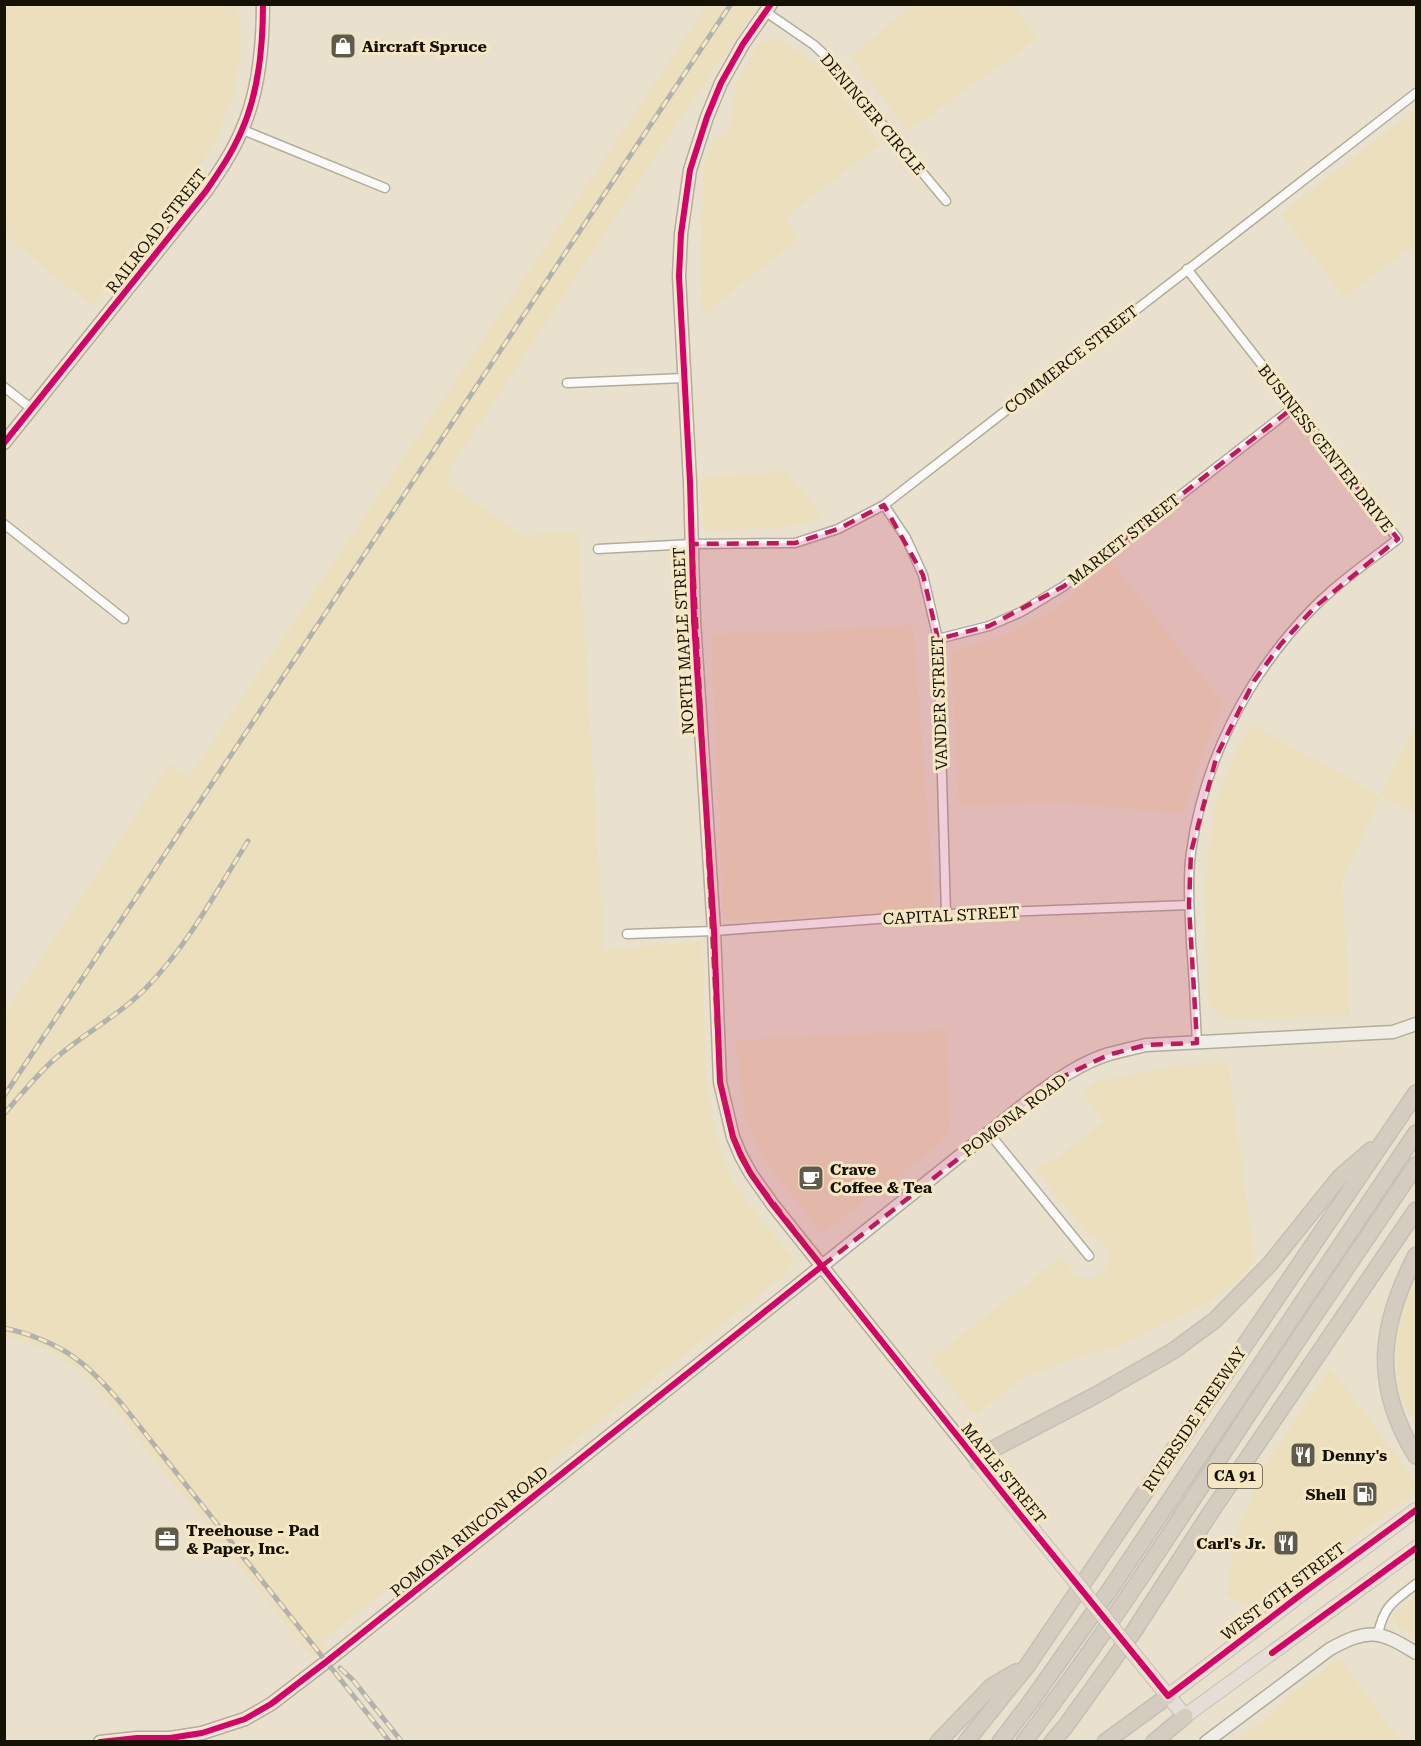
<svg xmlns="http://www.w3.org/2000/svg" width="1421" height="1746" font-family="'Roboto Serif',serif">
<rect width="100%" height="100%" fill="#e9e1cd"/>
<!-- built -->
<g fill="#ecdfbe">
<polygon points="4,5 238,5 241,49 234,92 216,140 186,187 92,306 5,235"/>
<polygon points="707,5 758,5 683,115 450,468 448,484 522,535 578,533 604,950 702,941 706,1080 718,1143 731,1179 761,1221 793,1257 788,1272 321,1641 327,1649 316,1657 310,1654 98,1389 76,1368 47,1349 5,1336 5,1013 169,764 189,778"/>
<polygon points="913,5 1012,5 1038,38 908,131 850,56"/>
<polygon points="779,38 826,72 857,116 880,144 786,216 790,227 799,239 703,314 701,267 704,161 712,141 719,134 727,136 738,79 758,44"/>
<polygon points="1416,109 1416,254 1410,247 1344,297 1281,214"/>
<polygon points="786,472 823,516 799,525 780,527 708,531 703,526 700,477"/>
<polygon points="1111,562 1223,703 1204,747 1183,814 1059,802 959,806 951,652 1002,636 1054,610"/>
<polygon points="913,625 934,899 927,910 733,921 726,917 723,912 711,634 816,631"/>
<polygon points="1252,725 1381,796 1407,740 1416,727 1416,814 1381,796 1342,881 1350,1016 1223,1018 1217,1013 1210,1005 1208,995 1205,882 1216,803 1237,748"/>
<polygon points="946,1030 950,1131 938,1145 822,1234 764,1160 745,1118 736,1040"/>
<polygon points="1228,1062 1255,1263 1231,1286 1209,1302 1185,1314 1117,1346 1068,1360 1021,1379 977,1414 972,1414 930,1360 1062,1256 1073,1273 1080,1278 1089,1279 1097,1276 1105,1270 1107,1265 1108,1254 1106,1245 1099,1239 1085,1231 1035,1170 1041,1164 1056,1159 1104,1121 1083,1093 1096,1082 1167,1067"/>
<polygon points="1416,1280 1416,1423 1407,1410 1399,1393 1397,1345 1403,1308"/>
<polygon points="1330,1368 1416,1481 1416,1492 1314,1568 1254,1605 1243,1606 1226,1593 1239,1527 1265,1466"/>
<polygon points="1416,1597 1416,1637 1395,1624 1392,1616 1395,1612"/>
<polygon points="1339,1658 1401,1741 1235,1741 1276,1711 1283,1699"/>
</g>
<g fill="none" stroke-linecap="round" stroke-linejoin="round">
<!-- minor casing -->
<g stroke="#b1ac9c" stroke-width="11">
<g id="minor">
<polyline points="766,12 814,45 835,65 877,118 946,201"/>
<polyline points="243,130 385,188"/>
<path d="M 1187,269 L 1398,539 C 1369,561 1339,582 1313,608 C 1248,675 1204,759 1191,852 C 1187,882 1190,913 1191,943 C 1194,976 1195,1009 1197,1043"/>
<polyline points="567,383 684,378"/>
<polyline points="4,387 32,409"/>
<polyline points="884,505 906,538 923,575 938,639 946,914"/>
<polyline points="4,524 124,619"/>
<polyline points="598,549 692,544 795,543 838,529 884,505 1416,93"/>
<polyline points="938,639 989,626 1021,612 1064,586 1294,407"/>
<polyline points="627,934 714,931 946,914 1189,905"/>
<polyline points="989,1133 1089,1256"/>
<path d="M 1378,1634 C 1384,1605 1394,1601 1416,1584"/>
</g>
</g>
<!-- secondary casing -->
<g stroke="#b1ac9c" stroke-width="15">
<g id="secondary">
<polyline points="771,4 743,44 721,83 707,117 690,170 681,234 679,276 690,482 694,621 714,931 720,1082 733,1137 741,1156 751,1174 773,1205 978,1462"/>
<path d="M 4,443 L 206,191 C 219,172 232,153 241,132 C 259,93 263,47 263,4"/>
<path d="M 100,1742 L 137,1738 L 170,1738 L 202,1733 L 245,1719 L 271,1704 L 326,1662 L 1031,1099 C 1055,1081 1080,1063 1109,1054 C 1121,1051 1133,1048 1146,1045 L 1393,1032 L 1416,1024"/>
<path d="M 1206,1742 L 1330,1649 C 1369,1628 1379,1630 1416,1653"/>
</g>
</g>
<!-- primary casing -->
<g stroke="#c4c0b6" stroke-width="16">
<g id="primary">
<polyline points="978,1462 1057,1559"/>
<polyline points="1154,1679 1185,1716 1416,1548"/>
<polyline points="1168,1696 1303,1593 1416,1510"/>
</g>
</g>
<!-- motorway casing -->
<g stroke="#c4c0b6" stroke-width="18">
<g id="motorway">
<path d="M 1416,1255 C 1379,1327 1372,1385 1416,1456"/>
<polyline points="978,1462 995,1448 1096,1395 1173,1351 1215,1320 1269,1265 1340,1177 1371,1150"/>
<polyline points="938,1742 992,1686 1016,1672"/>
<polyline points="966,1742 1027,1666 1416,1093"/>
<polyline points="1000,1742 1032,1700 1111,1588 1416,1133"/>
<path d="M 1024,1742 C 1106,1634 1179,1520 1253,1407 C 1307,1326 1362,1245 1416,1165"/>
<polyline points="1052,1742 1065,1727 1134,1631 1209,1515 1416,1210"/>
<polyline points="1105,1742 1168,1696"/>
<polyline points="1154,1742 1185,1716"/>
</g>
</g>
<!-- minor -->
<use href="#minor" stroke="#fcfaf8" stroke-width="8"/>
<!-- secondary -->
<use href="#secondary" stroke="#f0ede7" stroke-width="12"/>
<!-- primary -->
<use href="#primary" stroke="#e4ded6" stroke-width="14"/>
<!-- motorway -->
<use href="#motorway" stroke="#d5ccc0" stroke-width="15"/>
<!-- rail casing -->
<g stroke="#b3b1ad" stroke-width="5">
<g id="rail">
<polyline points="4,1096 731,4"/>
<path d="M 4,1114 C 21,1095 37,1074 57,1057 C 86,1032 120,1015 147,987 C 188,945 217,890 248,841"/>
<path d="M 4,1328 C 62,1341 89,1364 125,1408 L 390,1742"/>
<polyline points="340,1668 353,1680 402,1742"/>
</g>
</g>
<!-- rail -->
<use href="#rail" stroke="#f4e7c2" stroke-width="3" stroke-dasharray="9" stroke-linecap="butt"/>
<!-- primary-bridge casing -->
<g stroke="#c4c0b6" stroke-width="16" stroke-linecap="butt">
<polyline id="primary-bridge" points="1057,1559 1154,1679"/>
</g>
<!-- primary-bridge -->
<use href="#primary-bridge" stroke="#e4ded6" stroke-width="14"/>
<!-- cycleway casing -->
<g stroke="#f4e7c2" stroke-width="10">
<g id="cycleway">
<polyline points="771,4 743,44 721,83 707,117 690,170 681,234 679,276 690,482 694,621 714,931 720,1082 733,1137 741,1156 751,1174 773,1205 1018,1512 1168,1696 1303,1593 1416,1510"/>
<path d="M 4,443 L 206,191 C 219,172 232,153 241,132 C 259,93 263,47 263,4"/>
<polyline points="1272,1653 1416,1548"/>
<polyline points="100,1742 137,1738 170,1738 202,1733 245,1719 271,1704 326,1662 822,1266"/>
</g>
</g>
<!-- cycleway -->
<use href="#cycleway" stroke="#d6006c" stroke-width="6"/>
</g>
<!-- marked area -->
<path fill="#c2185b" fill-opacity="0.2" stroke="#c2185b" stroke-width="4.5" stroke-dasharray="12 8" stroke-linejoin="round" d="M 1294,407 L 1398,539 L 1315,607 L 1281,644 L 1254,681 L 1217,755 L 1191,852 L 1189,905 L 1197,1043 L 1146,1045 L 1108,1055 L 1062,1077 L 822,1266 L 751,1174 L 733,1137 L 720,1082 L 692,544 L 795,543 L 838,529 L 884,505 L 923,575 L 938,639 L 989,626 L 1064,586 Z"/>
<!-- icons -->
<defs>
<g id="shop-square" transform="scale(1.35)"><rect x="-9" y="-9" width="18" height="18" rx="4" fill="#5f5a4b" stroke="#f4e7c2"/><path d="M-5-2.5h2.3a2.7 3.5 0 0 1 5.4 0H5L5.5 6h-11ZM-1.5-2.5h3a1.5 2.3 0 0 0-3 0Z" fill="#fff"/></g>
<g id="cafe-square" transform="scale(1.35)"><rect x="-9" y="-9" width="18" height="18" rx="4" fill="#5f5a4b" stroke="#f4e7c2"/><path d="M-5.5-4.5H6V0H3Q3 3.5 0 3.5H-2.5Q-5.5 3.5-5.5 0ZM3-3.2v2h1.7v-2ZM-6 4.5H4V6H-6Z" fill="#fff"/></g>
<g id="restaurant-square" transform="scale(1.35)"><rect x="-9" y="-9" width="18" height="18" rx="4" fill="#5f5a4b" stroke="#f4e7c2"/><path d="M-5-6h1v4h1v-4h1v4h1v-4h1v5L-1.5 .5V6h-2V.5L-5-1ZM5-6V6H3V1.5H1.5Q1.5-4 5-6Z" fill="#fff"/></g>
<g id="fuel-square" transform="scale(1.35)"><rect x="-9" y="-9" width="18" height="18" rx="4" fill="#5f5a4b" stroke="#f4e7c2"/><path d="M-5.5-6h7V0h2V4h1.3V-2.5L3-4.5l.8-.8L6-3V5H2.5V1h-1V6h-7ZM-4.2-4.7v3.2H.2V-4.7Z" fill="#fff"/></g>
<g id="office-square" transform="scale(1.35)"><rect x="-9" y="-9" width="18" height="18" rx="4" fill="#5f5a4b" stroke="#f4e7c2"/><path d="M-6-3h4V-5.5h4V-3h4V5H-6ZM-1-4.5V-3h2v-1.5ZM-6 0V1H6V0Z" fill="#fff"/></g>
</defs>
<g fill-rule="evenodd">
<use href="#shop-square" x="343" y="46"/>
<use href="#cafe-square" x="811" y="1178"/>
<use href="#restaurant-square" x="1303" y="1455"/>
<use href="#fuel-square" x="1365" y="1494"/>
<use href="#office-square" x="167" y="1539"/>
<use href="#restaurant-square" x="1286" y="1543"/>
</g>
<g text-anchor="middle" stroke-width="6" stroke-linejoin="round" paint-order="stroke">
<!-- shield labels -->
<rect fill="#f4e7c2" stroke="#58513e" stroke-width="1.5" x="1208" y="1464" width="54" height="24" rx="4.5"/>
<g font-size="15" font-weight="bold" fill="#151105">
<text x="1235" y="1481">CA 91</text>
</g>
<!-- poi labels -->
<g font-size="16" font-weight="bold" fill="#151105" stroke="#f4e7c2" text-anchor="start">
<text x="362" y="52">Aircraft Spruce</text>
<text x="830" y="1175">Crave<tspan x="830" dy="18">Coffee &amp; Tea</tspan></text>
<text x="1322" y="1461">Denny's</text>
<text x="1346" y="1500" text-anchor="end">Shell</text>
<text x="186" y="1536">Treehouse - Pad<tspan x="186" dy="18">&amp; Paper, Inc.</tspan></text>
<text x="1266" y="1549" text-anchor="end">Carl's Jr.</text>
</g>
<!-- street labels -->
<g font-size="16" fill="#151105" stroke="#f4e7c2">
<text transform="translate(873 114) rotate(50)" y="6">DENINGER CIRCLE</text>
<text transform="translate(156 231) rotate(-52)" y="6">RAILROAD STREET</text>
<text transform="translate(1071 359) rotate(-38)" y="6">COMMERCE STREET</text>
<text transform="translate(1326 448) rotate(52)" y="6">BUSINESS CENTER DRIVE</text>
<text transform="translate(1124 539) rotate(-38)" y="6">MARKET STREET</text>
<text transform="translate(683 641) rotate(-93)" y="6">NORTH MAPLE STREET</text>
<text transform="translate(939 703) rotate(-92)" y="6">VANDER STREET</text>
<text transform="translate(951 915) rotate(-3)" y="6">CAPITAL STREET</text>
<text transform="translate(1014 1115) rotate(-37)" y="6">POMONA ROAD</text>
<text transform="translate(1194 1419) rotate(-56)" y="6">RIVERSIDE FREEWAY</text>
<text transform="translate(1004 1473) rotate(51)" y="6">MAPLE STREET</text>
<text transform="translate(469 1531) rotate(-39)" y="6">POMONA RINCON ROAD</text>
<text transform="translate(1283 1591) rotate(-37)" y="6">WEST 6TH STREET</text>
</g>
</g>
<!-- border -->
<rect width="1421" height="1746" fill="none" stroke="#151105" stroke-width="12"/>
</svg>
